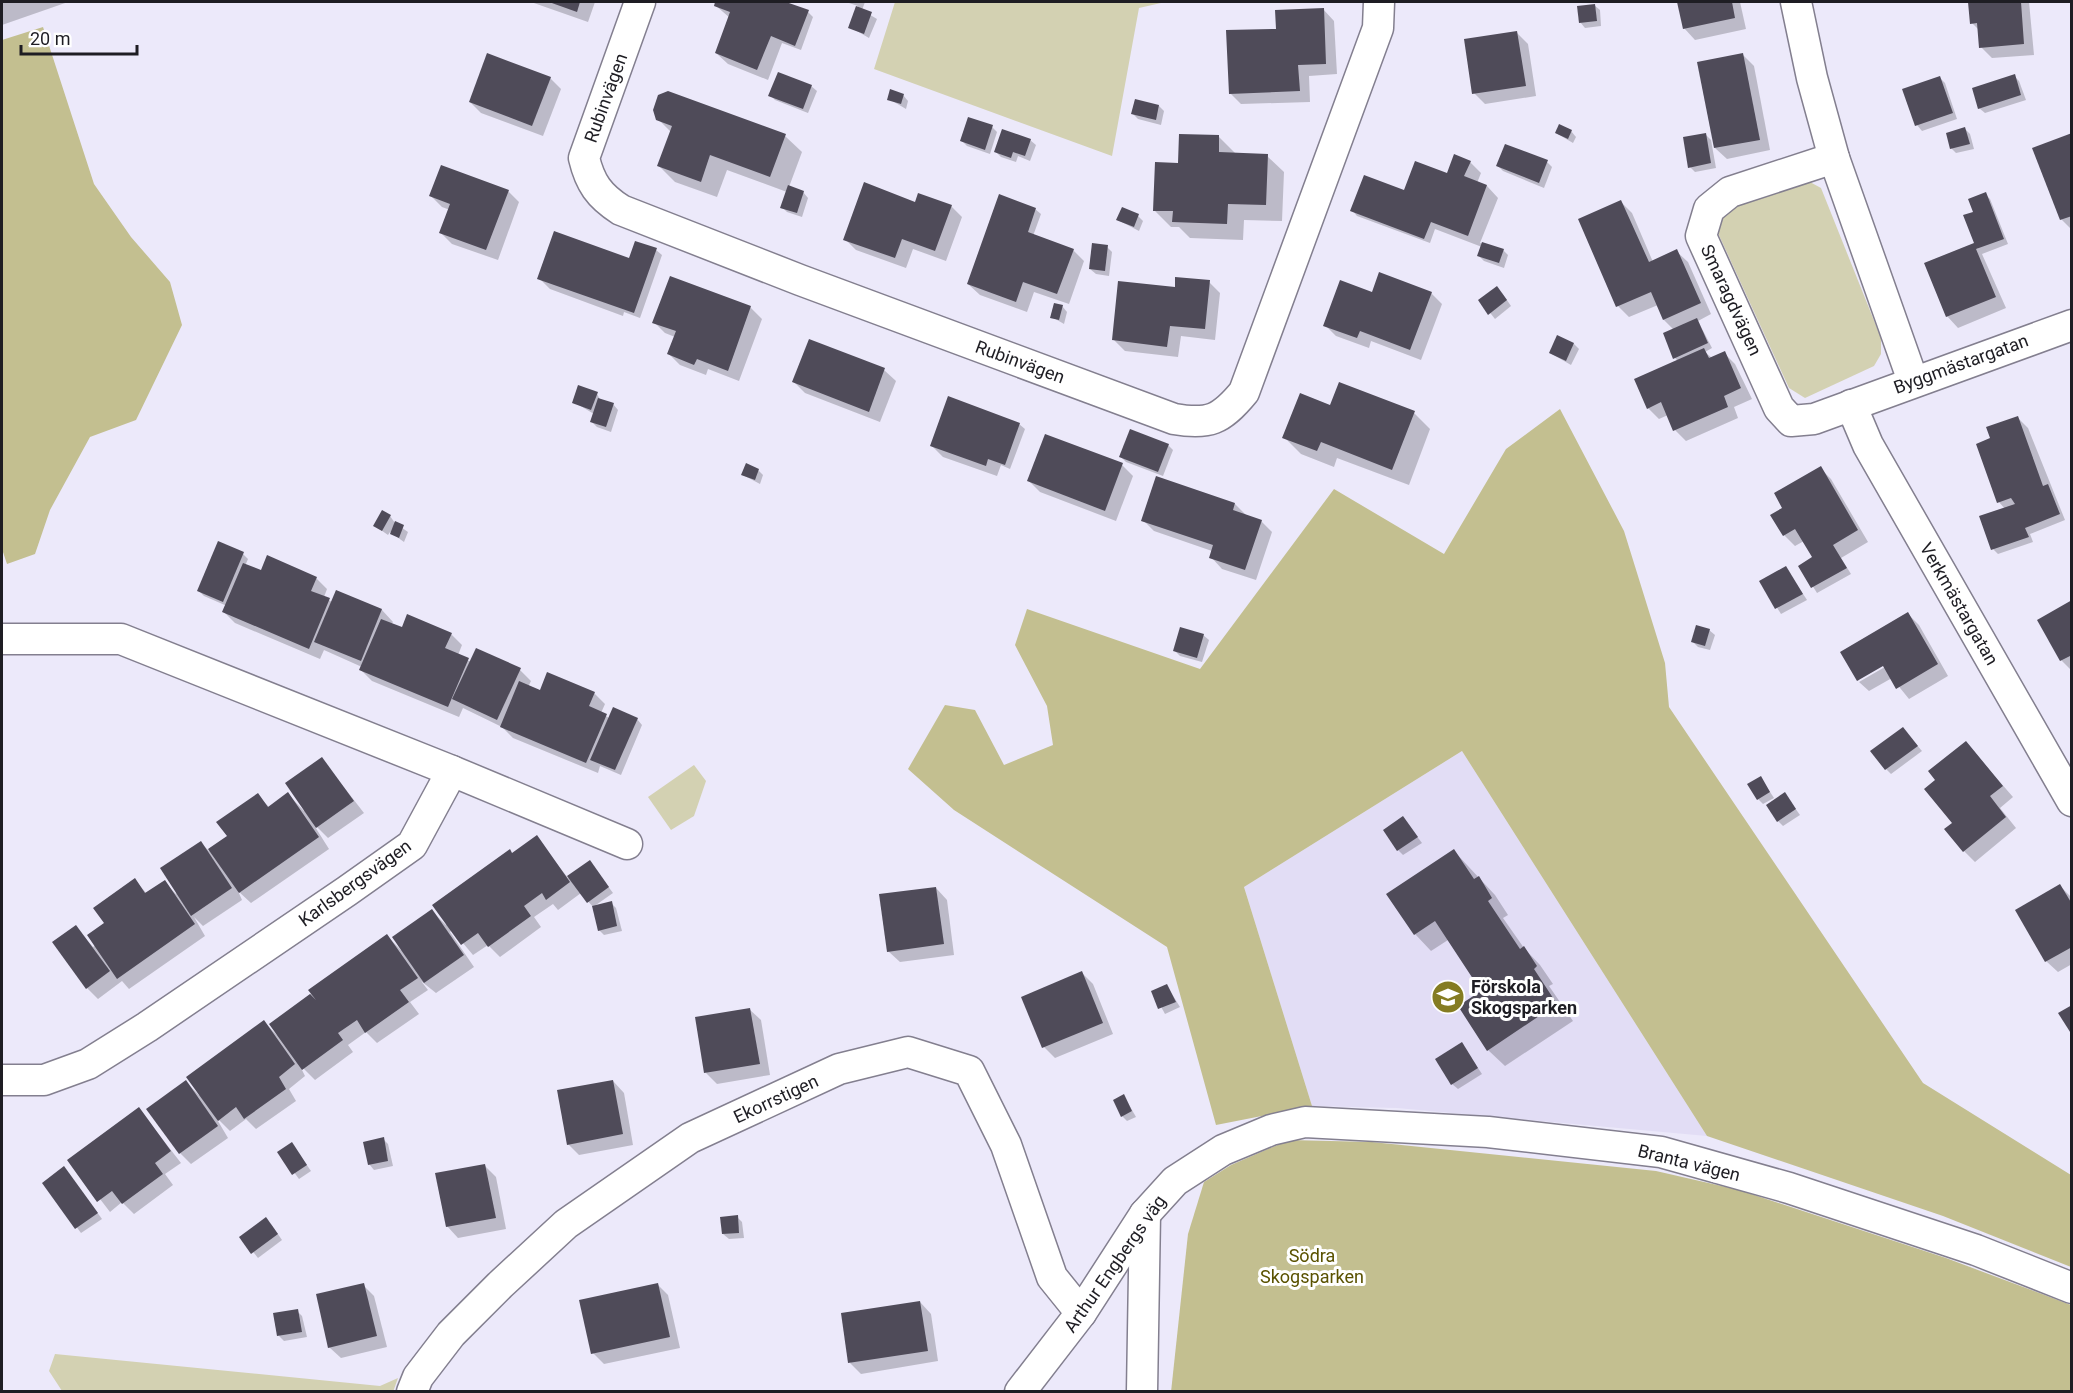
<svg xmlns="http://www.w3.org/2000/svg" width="2073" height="1393" font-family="Roboto,sans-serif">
<rect width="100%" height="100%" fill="#ece9fa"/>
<!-- built -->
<polygon fill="#e2ddf5" points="1462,751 1707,1136 1397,1108 1312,1106 1244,887"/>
<!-- green -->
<g fill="#d3d1b2">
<polygon points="895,2 1160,2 1161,3 1139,8 1112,156 874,69"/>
<polygon points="1808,181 1821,188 1881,338 1881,354 1874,366 1805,398 1789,388 1717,231 1720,214 1732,204"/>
<polygon points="694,765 706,781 694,816 671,830 648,797"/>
<polygon points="55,1354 380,1386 398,1378 393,1392 62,1391 49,1371"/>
</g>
<!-- forest -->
<g fill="#c3bf90">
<polygon points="43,27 94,184 131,237 170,282 182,325 136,420 90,437 50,510 35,554 7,564 2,549 2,40"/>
<polygon points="1560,409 1624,531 1665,663 1669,707 1923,1083 2071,1175 2071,1267 1943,1216 1707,1136 1462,751 1244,887 1312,1106 1216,1125 1167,947 954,810 908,769 945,705 975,710 1004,765 1053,745 1047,706 1015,645 1027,609 1200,669 1334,489 1444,554 1506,449"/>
<polygon points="1289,1140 1372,1142 1656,1171 1739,1190 1946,1258 2071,1305 2071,1391 1171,1392 1188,1234 1204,1182 1231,1165"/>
</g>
<!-- shadow -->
<g fill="#0003">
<polygon points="2,2 68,2 2,25"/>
<polygon points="531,2 595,2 588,22"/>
<polygon points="717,2 782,2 808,12 813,17 801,50 782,43 768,80 728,64 716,53 730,18 715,5"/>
<polygon points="846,2 865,2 862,10 877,19 869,38 850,27 858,6"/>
<polygon points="1678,2 1740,2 1746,29 1695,40 1684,28"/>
<polygon points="1970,2 2029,2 2034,55 1992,58 1981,47 1980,31 1972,23"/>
<polygon points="1594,5 1600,10 1601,26 1585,28 1580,22"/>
<polygon points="1323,9 1334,21 1337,74 1309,76 1310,102 1241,104 1230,93 1278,30"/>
<polygon points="1517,33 1528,44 1536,96 1485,104 1474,93"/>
<polygon points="1743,55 1754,66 1770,150 1727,159 1715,148"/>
<polygon points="2014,76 2019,81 2026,100 1985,113 1979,108"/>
<polygon points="550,78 561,89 543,136 481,113 470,102"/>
<polygon points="1940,78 1945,83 1957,119 1922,131 1917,125"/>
<polygon points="811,86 817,91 808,113 775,100 770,95"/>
<polygon points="903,95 908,101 906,109 889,99"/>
<polygon points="1159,106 1164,111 1161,125 1138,119 1133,114"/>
<polygon points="658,119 785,136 802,152 789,187 803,192 808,198 802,217 787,212 782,207 787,192 727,170 717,197 675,182 658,165 671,132"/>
<polygon points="992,127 997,132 990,154 967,146 962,141"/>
<polygon points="1965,129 1970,134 1974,149 1956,153 1951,148"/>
<polygon points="1571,131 1576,137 1573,143 1556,133"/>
<polygon points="2072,134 2072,230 2061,219"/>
<polygon points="1706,135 1711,140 1716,168 1695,172 1690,167"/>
<polygon points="1219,137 1236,154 1267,156 1284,172 1282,221 1244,220 1243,240 1190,238 1179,227 1171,227 1154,210 1179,164"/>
<polygon points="1030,140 1036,145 1030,161 1018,156 1016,162 1001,157 996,152"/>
<polygon points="1470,162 1481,173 1477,183 1487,186 1498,198 1480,243 1503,250 1508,255 1504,268 1484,261 1479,256 1482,247 1435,229 1430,243 1357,216 1352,210 1447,175"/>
<polygon points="1547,162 1552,167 1544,188 1503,171 1498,166"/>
<polygon points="508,191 519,202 498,260 452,244 441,233 450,210 442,207 431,196"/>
<polygon points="1985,194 1990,199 2008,244 1982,254 2006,308 1958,328 1947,316 1973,244 1978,249 1965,216 1974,213"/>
<polygon points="1621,202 1632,213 1653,262 1676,251 1688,262 1711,314 1698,321 1712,348 1705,352 1712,358 1724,353 1735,364 1752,399 1734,407 1738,418 1686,441 1675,430 1668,415 1659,419 1648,408 1678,361 1675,358 1674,330 1664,320 1658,305 1629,317 1618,306"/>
<polygon points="916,204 951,206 962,217 946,261 913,249 906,268 856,250 845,239"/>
<polygon points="1035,209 1041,214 1033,236 1073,250 1084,261 1069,304 1034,292 1027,312 980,295 968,284"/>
<polygon points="1138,216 1143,221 1139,231 1118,220"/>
<polygon points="1107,247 1112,252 1109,276 1096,274 1090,269"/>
<polygon points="656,250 662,255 640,318 624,312 623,316 550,289 539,278 630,260"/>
<polygon points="671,278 750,307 762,319 739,381 708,369 706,375 680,365 669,354 675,337 665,333 654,322"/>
<polygon points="1209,282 1220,293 1215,340 1181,336 1178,357 1125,351 1114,340 1176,289"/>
<polygon points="1431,293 1442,304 1421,360 1371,341 1369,348 1336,336 1325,325 1372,294"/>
<polygon points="1502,293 1511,306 1495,319 1480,300"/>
<polygon points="1062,306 1067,312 1064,324 1052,317"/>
<polygon points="809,341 884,370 896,381 880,422 805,393 794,382"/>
<polygon points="1574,344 1579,349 1571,365 1550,353"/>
<polygon points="597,394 601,401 613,404 618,410 611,432 597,427 592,422 594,414 574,402"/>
<polygon points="1331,407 1414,413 1430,429 1409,485 1337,458 1334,467 1301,454 1284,437"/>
<polygon points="2017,417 2028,428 2065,520 2030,534 2033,542 1998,554 1993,549 2005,509 1999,502 1992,439"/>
<polygon points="1019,424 1025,429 1010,469 1001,465 997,476 943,457 932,446"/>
<polygon points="1168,445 1173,450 1163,476 1126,462 1121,457"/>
<polygon points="1122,465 1133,476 1116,521 1040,492 1029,481"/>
<polygon points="1820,468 1831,479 1868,542 1841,558 1851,574 1817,593 1800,566 1814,558 1804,541 1795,546 1784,535 1772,515 1784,508"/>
<polygon points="758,470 763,475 760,484 743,475"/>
<polygon points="1235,504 1246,515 1261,521 1272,532 1256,580 1222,569 1211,557 1212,551 1154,531 1143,520"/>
<polygon points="390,516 395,523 408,532 404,542 390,532 388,535 375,526"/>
<polygon points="243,554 248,559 245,566 262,572 316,578 327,589 324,597 332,602 337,592 382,610 393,622 391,625 403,629 451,634 462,645 458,655 471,662 520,670 531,681 528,687 541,692 594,693 605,704 601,713 609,718 637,719 642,725 621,775 600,766 598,773 513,738 502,727 463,708 459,717 372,681 361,670 362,667 324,650 320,659 235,623 224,612 227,606 204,596 199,591"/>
<polygon points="1786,568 1807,600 1781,614 1761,582"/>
<polygon points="2072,602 2072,671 2061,660 2039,621"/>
<polygon points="1908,614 1919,625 1948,676 1909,699 1892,678 1869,691 1859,682 1890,664 1889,661 1859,678 1859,681 1842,653"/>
<polygon points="1709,630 1715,635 1710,650 1698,647 1693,642"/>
<polygon points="1203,635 1209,640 1202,662 1180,656 1174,650"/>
<polygon points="1903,729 1922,751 1891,774 1886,769"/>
<polygon points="1966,743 2013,797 2000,808 2016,828 1975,862 1964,851 1938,781"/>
<polygon points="322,759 364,813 328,838 312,822 329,849 251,903 238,891 242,900 203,926 194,917 205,936 129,989 122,981 98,999 87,988 76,927 93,947 96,945 106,923 135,880 147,894 164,882 176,894 201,843 209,851 229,837 257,795 269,807 288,794 304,811"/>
<polygon points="1761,778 1774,798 1763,804 1758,799"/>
<polygon points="1785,794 1800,815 1783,826 1778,821"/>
<polygon points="1403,818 1422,843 1403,855 1398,850"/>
<polygon points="536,837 568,878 590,862 613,893 593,907 581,893 558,910 553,904 534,917 541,927 500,957 488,945 473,955 452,930 450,932 474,967 436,993 421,981 428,990 410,1002 419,1014 377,1043 366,1032 348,1045 353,1052 315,1080 299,1064 305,1076 289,1089 296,1101 256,1129 246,1119 230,1131 215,1116 228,1138 191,1164 180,1153 186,1082 199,1095 264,1022 278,1036 271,1024 387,936 401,950 432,911 446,925 513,854"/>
<polygon points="1454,851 1495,895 1508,915 1503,918 1524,948 1540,965 1553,984 1549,986 1573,1021 1505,1066 1488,1050 1483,992 1448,940 1431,951 1415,934"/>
<polygon points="2059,885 2072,898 2072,964 2058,972 2046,961"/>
<polygon points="936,888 947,900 954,955 900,962 888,951"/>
<polygon points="611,903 616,908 622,931 604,935 599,930"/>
<polygon points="1082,973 1093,984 1113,1034 1055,1058 1044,1047"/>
<polygon points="1167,986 1180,1007 1165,1014 1153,992"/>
<polygon points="749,1009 761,1020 770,1075 717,1084 706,1073"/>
<polygon points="1462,1044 1482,1074 1458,1089 1452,1084"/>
<polygon points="613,1081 624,1093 633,1145 579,1155 568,1144"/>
<polygon points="1124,1096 1136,1117 1127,1121 1122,1116"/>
<polygon points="139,1109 181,1163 165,1174 173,1185 134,1214 122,1202 110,1212 70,1160"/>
<polygon points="383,1139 388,1144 393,1166 374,1170 369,1164"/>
<polygon points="292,1144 311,1171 299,1179 279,1152"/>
<polygon points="485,1166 496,1177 506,1229 458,1238 447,1226"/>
<polygon points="69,1174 102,1219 81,1233 44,1183"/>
<polygon points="737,1217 742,1222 744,1238 729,1239 723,1234"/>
<polygon points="271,1224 282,1240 258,1258 241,1237"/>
<polygon points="657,1284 668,1295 680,1348 604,1364 593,1353"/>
<polygon points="363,1285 374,1296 387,1347 341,1358 329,1347"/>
<polygon points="920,1302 931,1314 938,1361 861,1374 850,1363"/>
<polygon points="297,1311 302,1316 307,1337 284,1341 279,1336"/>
</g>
<!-- building -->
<g fill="#4f4b59">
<polygon points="549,2 580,2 577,12"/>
<polygon points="715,2 786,2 809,10 795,46 771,36 757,70 715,53 730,12 714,6"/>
<polygon points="1677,2 1732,2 1735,18 1683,29"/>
<polygon points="1968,2 2021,2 2024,44 1979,48 1977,23 1970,24"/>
<polygon points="1595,4 1597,21 1579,23 1577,6"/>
<polygon points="856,6 872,12 864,34 848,28"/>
<polygon points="1324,8 1326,64 1298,65 1300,91 1229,94 1226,30 1276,29 1275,10"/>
<polygon points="1517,31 1526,86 1472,94 1464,39"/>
<polygon points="487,53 551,77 532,126 469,102"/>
<polygon points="1743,53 1760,140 1714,148 1697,62"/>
<polygon points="778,72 812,85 803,109 768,96"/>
<polygon points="2015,74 2021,95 1978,109 1972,88"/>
<polygon points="1940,76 1953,113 1915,126 1902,89"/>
<polygon points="890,89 904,94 901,104 887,100"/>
<polygon points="668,91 786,134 770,177 710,155 701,182 657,166 672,126 656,120 653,110 658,95"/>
<polygon points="1135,99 1159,105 1156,120 1131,114"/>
<polygon points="968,117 993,125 985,150 960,141"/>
<polygon points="1559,124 1572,130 1568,139 1555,133"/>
<polygon points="1965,127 1970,144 1950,149 1946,133"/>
<polygon points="1002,129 1031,139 1025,156 1013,152 1011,158 994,152"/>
<polygon points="1706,133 1711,163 1688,168 1683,137"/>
<polygon points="2072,133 2072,216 2060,220 2032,148"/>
<polygon points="1179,134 1219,135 1219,152 1268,154 1266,205 1228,204 1227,224 1172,222 1173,211 1153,211 1155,162 1178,163"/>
<polygon points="1505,144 1548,160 1539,183 1496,166"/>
<polygon points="1454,154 1471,161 1464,176 1487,185 1468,236 1431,222 1424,239 1350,211 1364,175 1404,190 1415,161 1447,173"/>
<polygon points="441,165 509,190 486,250 439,233 450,204 429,196"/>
<polygon points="864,182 915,202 918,193 952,205 935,251 902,239 895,258 843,240"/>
<polygon points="788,185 804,191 797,213 780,208"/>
<polygon points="1986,192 2004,239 1976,249 1996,297 1946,317 1924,263 1974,243 1963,215 1973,212 1968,199"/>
<polygon points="999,194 1036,208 1028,232 1074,249 1057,294 1023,282 1016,302 967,284"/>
<polygon points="1621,200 1649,262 1677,249 1701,303 1663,320 1651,292 1616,307 1578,219"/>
<polygon points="1122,207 1139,214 1134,227 1116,220"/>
<polygon points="554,231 629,258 635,241 657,248 634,313 537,279"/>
<polygon points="1482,242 1504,249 1499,263 1477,256"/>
<polygon points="1092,243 1108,245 1105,271 1089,269"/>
<polygon points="1379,272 1432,292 1410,350 1360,331 1357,338 1323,326 1340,280 1372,292"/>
<polygon points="670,276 751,306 728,371 697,359 694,365 667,354 676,331 652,323"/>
<polygon points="1175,277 1210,280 1205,329 1170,326 1167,347 1112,340 1118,281 1175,287"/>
<polygon points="1497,286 1507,300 1488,315 1478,300"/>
<polygon points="1054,303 1063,305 1059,320 1050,318"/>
<polygon points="1697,318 1708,343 1673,359 1663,333"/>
<polygon points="1557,335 1574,343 1566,361 1549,353"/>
<polygon points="809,339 885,368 869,412 792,382"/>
<polygon points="1704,348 1709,358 1725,351 1741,388 1724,396 1728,407 1673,431 1661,402 1647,409 1634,379"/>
<polygon points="1339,382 1415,411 1392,470 1321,442 1317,451 1282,438 1300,393 1330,405"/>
<polygon points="578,385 598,392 591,410 572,403"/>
<polygon points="948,396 1020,423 1005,465 988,459 986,466 930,446"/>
<polygon points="598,398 614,403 606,427 590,422"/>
<polygon points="2018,416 2043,486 2048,484 2060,514 2025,528 2029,537 1991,550 1979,516 2015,504 2011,498 1997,503 1976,444 1990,438 1986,427"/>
<polygon points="1130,429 1169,444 1158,472 1119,457"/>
<polygon points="1045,434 1123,463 1105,511 1027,481"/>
<polygon points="746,463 759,469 755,480 741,475"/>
<polygon points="1821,466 1858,530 1833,545 1847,568 1811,588 1798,566 1812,557 1795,529 1783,536 1770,515 1782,508 1774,493"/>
<polygon points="1156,476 1235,503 1233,510 1262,520 1245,570 1209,558 1213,545 1141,521"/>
<polygon points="382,510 391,515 382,531 373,526"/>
<polygon points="395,521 404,525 399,538 390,534"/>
<polygon points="218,541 244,552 223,602 197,591"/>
<polygon points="267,555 317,577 311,591 330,598 309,649 222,612 243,563 261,570"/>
<polygon points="1786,566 1803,594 1775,609 1759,581"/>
<polygon points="336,590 382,609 361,661 314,642"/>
<polygon points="2072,600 2072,655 2060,661 2037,620"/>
<polygon points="1908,612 1938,664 1896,689 1883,666 1857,681 1840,652"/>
<polygon points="407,614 452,633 445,648 469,658 448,707 359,670 381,619 402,627"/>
<polygon points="1696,625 1710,629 1705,646 1691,642"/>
<polygon points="1180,627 1204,634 1197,658 1173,651"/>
<polygon points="476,648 521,668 497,720 452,699"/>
<polygon points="547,672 595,692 589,706 607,714 586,763 500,727 519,681 540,690"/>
<polygon points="613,707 638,718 615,770 590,760"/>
<polygon points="1903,727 1918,746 1885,770 1870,751"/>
<polygon points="1966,741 2003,786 1990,796 2006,817 1963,852 1944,829 1952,823 1924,789 1935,780 1928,771"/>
<polygon points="322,757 354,801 316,828 285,783"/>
<polygon points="1761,776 1770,792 1757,800 1747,784"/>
<polygon points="288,792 319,837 239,893 208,849 227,836 216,822 258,793 268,807"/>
<polygon points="1785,792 1796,809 1777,822 1766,805"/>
<polygon points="1403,816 1418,837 1397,851 1383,830"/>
<polygon points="537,835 570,882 546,900 542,893 524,906 531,916 488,947 478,933 461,945 432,905 510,849 512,853"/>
<polygon points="201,841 232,888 191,916 160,868"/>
<polygon points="1454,849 1474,879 1479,876 1492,898 1488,901 1520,949 1524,946 1537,966 1534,969 1557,1004 1487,1051 1458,1006 1481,991 1435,921 1414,935 1386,894"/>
<polygon points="590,860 609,887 587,903 567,876"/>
<polygon points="135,878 145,893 165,880 195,924 117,979 87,935 104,923 93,908"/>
<polygon points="2060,884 2072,904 2072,947 2045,962 2015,910"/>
<polygon points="936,887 944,944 887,952 879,894"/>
<polygon points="612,901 617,926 598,931 592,906"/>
<polygon points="432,909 464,955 424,983 392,937"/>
<polygon points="76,925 110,971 86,989 52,942"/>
<polygon points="387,934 418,978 400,990 409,1002 365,1033 357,1020 338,1033 343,1040 302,1070 269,1024 310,994 316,1000 308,990"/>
<polygon points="1082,971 1103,1023 1042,1048 1021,997"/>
<polygon points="1167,984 1176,1002 1158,1009 1151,991"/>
<polygon points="2072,1005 2072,1035 2058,1013"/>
<polygon points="750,1008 760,1064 704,1073 695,1017"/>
<polygon points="264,1020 295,1064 279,1077 286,1089 244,1119 236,1107 218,1121 186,1077"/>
<polygon points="1462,1042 1478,1068 1451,1085 1435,1059"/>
<polygon points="186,1080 218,1126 179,1154 146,1109"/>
<polygon points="613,1080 623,1134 567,1145 557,1090"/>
<polygon points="1124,1094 1132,1111 1121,1117 1113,1100"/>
<polygon points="139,1107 171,1151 155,1163 163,1174 122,1204 112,1191 97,1202 67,1160"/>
<polygon points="384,1137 388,1161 368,1165 363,1142"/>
<polygon points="292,1142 307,1165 292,1175 277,1152"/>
<polygon points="485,1164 496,1218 446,1227 435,1173"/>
<polygon points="64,1166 98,1213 75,1229 42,1183"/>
<polygon points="738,1215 739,1233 722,1234 720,1217"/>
<polygon points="266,1217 278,1234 251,1254 239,1237"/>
<polygon points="364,1283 377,1336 328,1348 316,1294"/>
<polygon points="658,1283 670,1337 591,1354 579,1300"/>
<polygon points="920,1301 928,1351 848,1363 841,1313"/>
<polygon points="298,1309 302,1332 277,1336 273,1313"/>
</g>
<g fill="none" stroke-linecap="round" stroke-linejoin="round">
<!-- street casing -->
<g stroke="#837f8f" stroke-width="33">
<g id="street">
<path d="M 640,2 L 584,158 C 590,183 599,196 621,210 L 800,280 L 1174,419 C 1209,425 1221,420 1244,392 L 1378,28 L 1379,2"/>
<polyline points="1796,2 1812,78 1834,158 1913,381"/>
<polyline points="1834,158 1730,192 1709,209 1701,236 1779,408 1791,421 1814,419 2072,325"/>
<polyline points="1851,405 1868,445 2072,801"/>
<polyline points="2,639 121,639 452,771 412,845 347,891 147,1027 88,1064 44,1080 2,1080"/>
<polyline points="452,771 627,844"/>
<polyline points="412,1392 418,1377 451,1334 500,1285 566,1224 690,1138 839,1069 908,1052 969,1071 1006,1145 1052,1277 1081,1313"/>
<polyline points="1020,1392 1081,1313 1145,1214 1175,1181 1223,1150 1271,1130 1305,1122 1488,1132 1661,1152 1789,1188 1976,1250 2072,1288"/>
<polyline points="1142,1392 1145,1214"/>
</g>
</g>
<!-- street -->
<use href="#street" stroke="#fff" stroke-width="30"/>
</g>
<!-- icons -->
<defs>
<g id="school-disc" transform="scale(1.725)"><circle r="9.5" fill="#857c22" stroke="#fff"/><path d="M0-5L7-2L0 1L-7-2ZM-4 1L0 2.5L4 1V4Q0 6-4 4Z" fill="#fff"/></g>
</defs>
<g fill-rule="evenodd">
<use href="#school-disc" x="1448" y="997"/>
</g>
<g text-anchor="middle" stroke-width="6" stroke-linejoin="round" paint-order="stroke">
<!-- street labels -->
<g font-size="18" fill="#1e1d23" stroke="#fff">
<text transform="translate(606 98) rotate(-70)" y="6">Rubinvägen</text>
<text transform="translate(1731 300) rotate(65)" y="6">Smaragdvägen</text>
<text transform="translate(1020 362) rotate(20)" y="6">Rubinvägen</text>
<text transform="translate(1961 364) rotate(-20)" y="6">Byggmästargatan</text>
<text transform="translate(1959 604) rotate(60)" y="6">Verkmästargatan</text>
<text transform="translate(355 883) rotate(-36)" y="6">Karlsbergsvägen</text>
<text transform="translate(776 1099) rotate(-25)" y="6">Ekorrstigen</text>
<text transform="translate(1689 1163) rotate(14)" y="6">Branta vägen</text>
<text transform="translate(1115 1264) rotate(-55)" y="6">Arthur Engbergs väg</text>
</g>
<!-- poi labels -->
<g font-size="18" font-weight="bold" fill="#1e1d23" stroke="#fff" text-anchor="start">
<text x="1471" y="993">Förskola<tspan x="1471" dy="21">Skogsparken</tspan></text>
</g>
<!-- park labels -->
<g font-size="18" fill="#5a5200" stroke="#fff">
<text x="1312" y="1262">Södra<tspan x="1312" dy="21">Skogsparken</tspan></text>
</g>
</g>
<!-- border -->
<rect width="2073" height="1393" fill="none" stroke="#1e1d23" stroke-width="6"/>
<!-- scale -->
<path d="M21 45v9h116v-9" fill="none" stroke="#1e1d23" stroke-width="3"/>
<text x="30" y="45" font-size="18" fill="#1e1d23" stroke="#ffffff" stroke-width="4.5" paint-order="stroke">20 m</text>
</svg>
